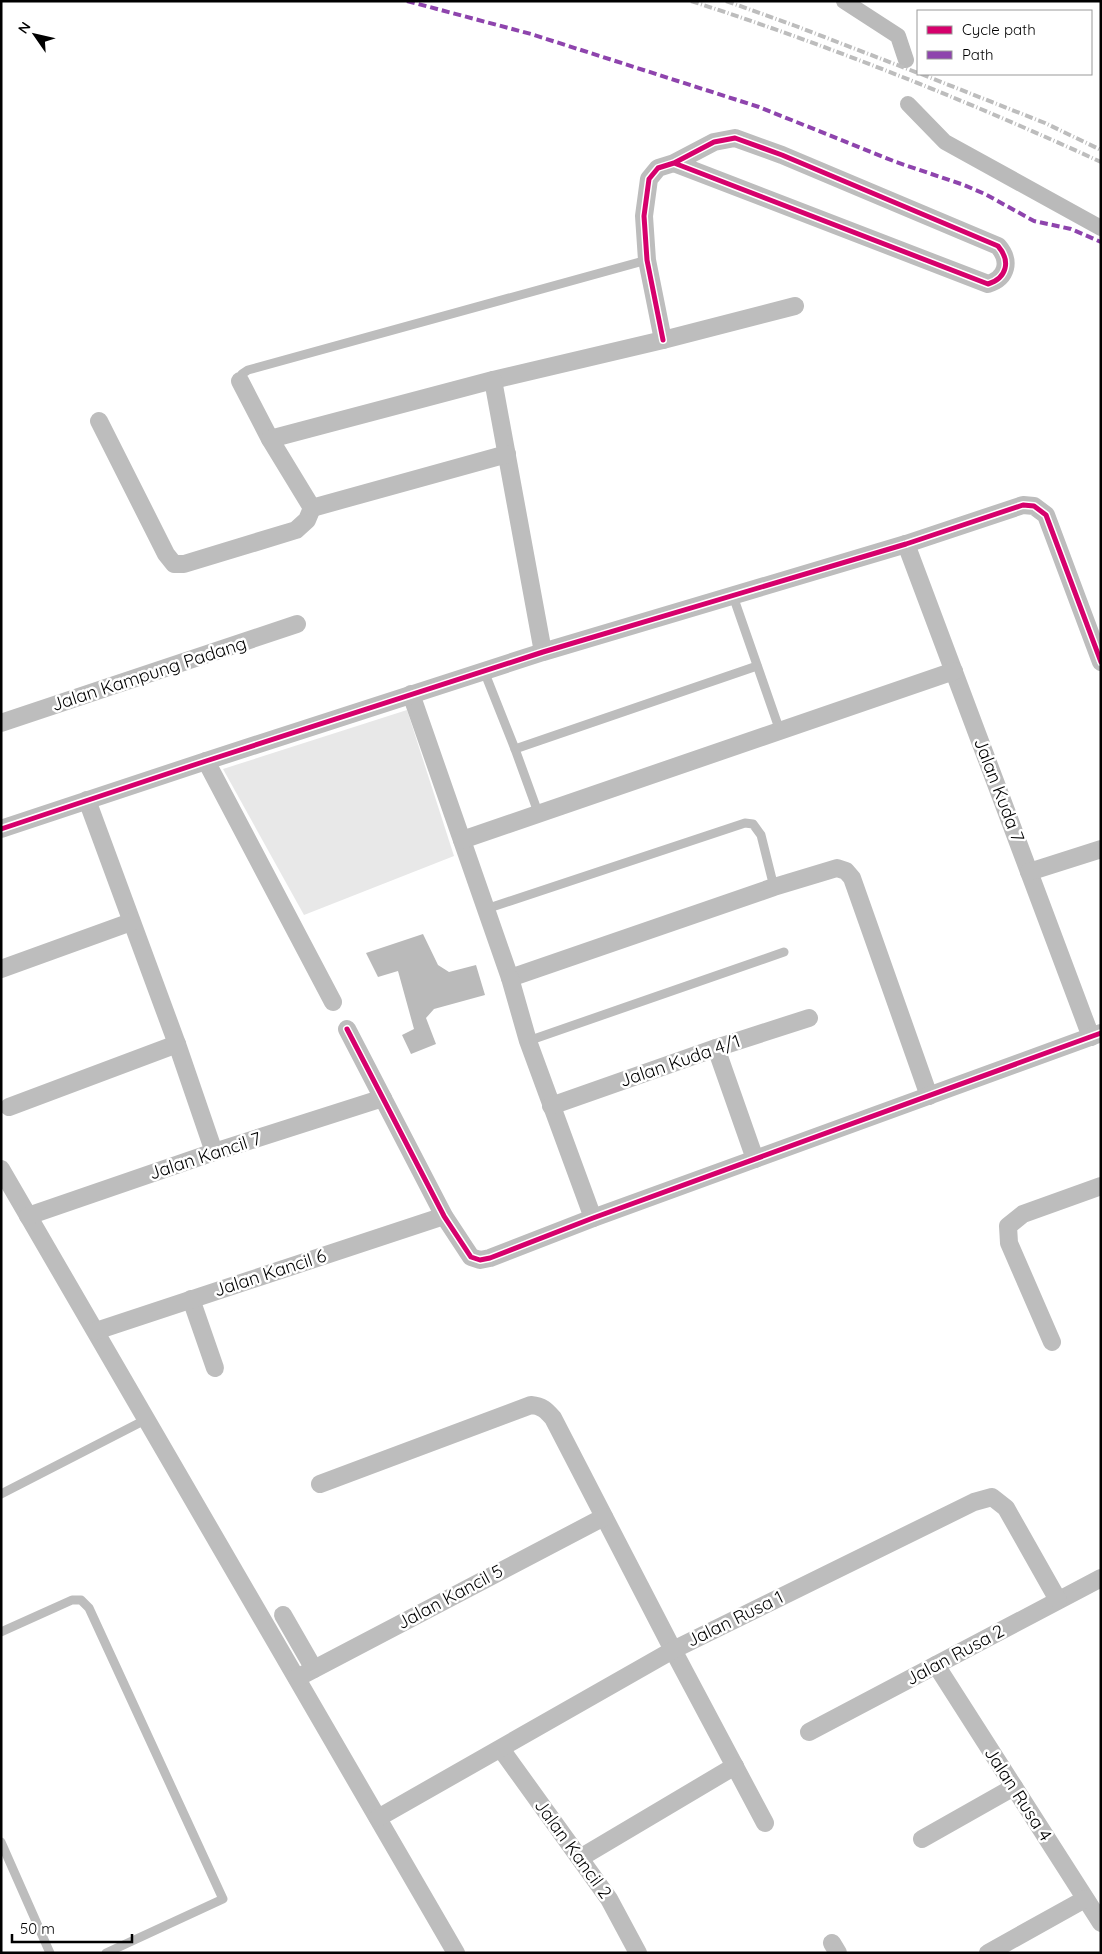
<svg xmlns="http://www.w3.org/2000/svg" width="1102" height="1954" font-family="Quicksand,sans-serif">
<rect width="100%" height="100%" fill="#fff"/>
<!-- green -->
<polygon fill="#e8e8e8" points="407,710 454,856 304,915 223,769"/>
<!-- water -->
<polygon fill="#bababa" points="423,934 438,965 449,972 476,965 485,995 434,1009 426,1018 436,1044 411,1054 402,1035 414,1029 398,971 378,977 366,953"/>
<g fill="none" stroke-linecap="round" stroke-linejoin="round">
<!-- canal -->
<g stroke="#bababa" stroke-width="16">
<polyline points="844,1 898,36 906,60"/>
<polyline points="908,104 945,142 1101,228"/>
</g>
<!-- service -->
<g stroke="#bdbdbd" stroke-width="9">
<polyline points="240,381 242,374 248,370 647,260"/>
<polyline points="733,596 780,731"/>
<polyline points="484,671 515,749 539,815"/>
<polyline points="515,749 757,666"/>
<polyline points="486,909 745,823 753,824 761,835 774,887"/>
<polyline points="528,1041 784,952"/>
<polyline points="1,1494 147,1419"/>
<polyline points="1,1632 72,1600 81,1600 89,1608 223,1899 106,1953"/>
<polyline points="1,1842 50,1953"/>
</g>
<!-- minor -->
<g stroke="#bdbdbd" stroke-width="18">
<path d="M 663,340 L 647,260 L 644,216 L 649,179 L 658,168 L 674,163 L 988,284 C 1007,278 1011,261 998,246 L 782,155 L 735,138 L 714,142 L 674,163"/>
<polyline points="493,380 663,340 795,306"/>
<polyline points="240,381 270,439"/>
<polyline points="99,421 166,554 174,564 184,564 296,530 307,520 312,508 270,439 493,380 543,652"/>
<polyline points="312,508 507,454"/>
<polyline points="906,544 1091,1037"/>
<polyline points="411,694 510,978 774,887 837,868 846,871 852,878 929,1096"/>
<polyline points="1,723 297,624"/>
<polyline points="206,761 333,1002"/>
<polyline points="87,800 177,1044 214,1152"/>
<polyline points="1,829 206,761 543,652 906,544 1023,505 1034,506 1046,515 1101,662"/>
<polyline points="462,840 954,671"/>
<polyline points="1029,872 1101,849"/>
<polyline points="1,969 131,922"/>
<polyline points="510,978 528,1041 593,1218"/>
<polyline points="347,1029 444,1216 471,1257 480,1260 490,1258 593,1218 1101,1033"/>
<polyline points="716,1048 755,1159"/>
<polyline points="551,1106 716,1048 809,1018"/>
<polyline points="9,1107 177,1044"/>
<polyline points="1,1169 456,1953"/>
<polyline points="28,1216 214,1152 383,1098"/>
<polyline points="191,1299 215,1368"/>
<polyline points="96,1331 444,1216"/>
<polyline points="1052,1342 1009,1243 1008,1226 1023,1214 1101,1186"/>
<path d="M 320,1484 L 531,1405 C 542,1406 546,1410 553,1418 L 673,1650 L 765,1823"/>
<polyline points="283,1615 314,1669"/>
<polyline points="936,1665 1101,1923"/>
<polyline points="297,1678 604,1517"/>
<polyline points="809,1732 1101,1578"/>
<polyline points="501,1749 609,1899 638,1953"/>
<polyline points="378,1818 673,1650 974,1502 992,1497 1006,1508 1058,1600"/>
<polyline points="922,1839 1014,1787"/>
<polyline points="580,1858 735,1766"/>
<polyline points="832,1943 838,1953"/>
<polyline points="988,1953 1085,1899"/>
</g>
<!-- rail -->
<g stroke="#bdbdbd" stroke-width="4" stroke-dasharray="8 2.5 1 2.5" stroke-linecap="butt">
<path d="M 691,1 C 831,46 968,101 1101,162"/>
<polyline points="726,1 793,25 918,73"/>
<polyline points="921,74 1045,123 1101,150"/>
</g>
<!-- quiet -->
<polyline stroke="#8e44ad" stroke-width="4" stroke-dasharray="8 4" stroke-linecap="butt" points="407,1 531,34 759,107 896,162 964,185 985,194 1034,221 1071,229 1101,242"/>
<!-- cycleway casing -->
<g stroke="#fff" stroke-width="8">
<g id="cycleway">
<path d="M 663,340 L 647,260 L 644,216 L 649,179 L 658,168 L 674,163 L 988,284 C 1007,278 1011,261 998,246 L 782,155 L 735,138 L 714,142 L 674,163"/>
<polyline points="1,829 206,761 543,652 906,544 1023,505 1034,506 1046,515 1101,662"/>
<polyline points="347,1029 444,1216 471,1257 480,1260 490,1258 593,1218 1101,1033"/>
</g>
</g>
<!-- cycleway -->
<use href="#cycleway" stroke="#d6006c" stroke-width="5"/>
</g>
<g text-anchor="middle" stroke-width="5" stroke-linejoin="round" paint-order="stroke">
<!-- street labels -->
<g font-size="18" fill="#000" stroke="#fff">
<text transform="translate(149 674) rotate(-18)" y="6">Jalan Kampung Padang</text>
<text transform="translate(999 790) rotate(69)" y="6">Jalan Kuda 7</text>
<text transform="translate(680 1061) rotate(-19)" y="6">Jalan Kuda 4/1</text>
<text transform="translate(205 1156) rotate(-18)" y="6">Jalan Kancil 7</text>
<text transform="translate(270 1273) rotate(-18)" y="6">Jalan Kancil 6</text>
<text transform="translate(450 1597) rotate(-28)" y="6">Jalan Kancil 5</text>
<text transform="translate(735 1619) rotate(-26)" y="6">Jalan Rusa 1</text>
<text transform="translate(955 1655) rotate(-28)" y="6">Jalan Rusa 2</text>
<text transform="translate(1018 1794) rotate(57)" y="6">Jalan Rusa 4</text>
<text transform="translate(573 1849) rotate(54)" y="6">Jalan Kancil 2</text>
</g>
</g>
<!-- border -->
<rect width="1102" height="1954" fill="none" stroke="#000000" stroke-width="5"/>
<!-- legend -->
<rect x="917" y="10" width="175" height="65" fill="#ffffff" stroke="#999999"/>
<rect x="927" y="26" width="25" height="8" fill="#d6006c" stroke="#999999"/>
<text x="962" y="35" font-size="15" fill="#000000">Cycle path</text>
<rect x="927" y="51" width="25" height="8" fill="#8e44ad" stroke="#999999"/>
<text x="962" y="60" font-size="15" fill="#000000">Path</text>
<!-- north arrow -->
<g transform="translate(35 35) rotate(304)" stroke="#ffffff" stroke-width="4" paint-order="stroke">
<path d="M0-4L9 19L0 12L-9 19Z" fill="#000000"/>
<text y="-8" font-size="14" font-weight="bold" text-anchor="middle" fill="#000000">N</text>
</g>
<!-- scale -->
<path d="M12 1934v8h120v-8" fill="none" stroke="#000000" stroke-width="2.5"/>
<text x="20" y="1934" font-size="15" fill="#000000" stroke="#ffffff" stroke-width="4" paint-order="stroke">50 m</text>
</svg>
